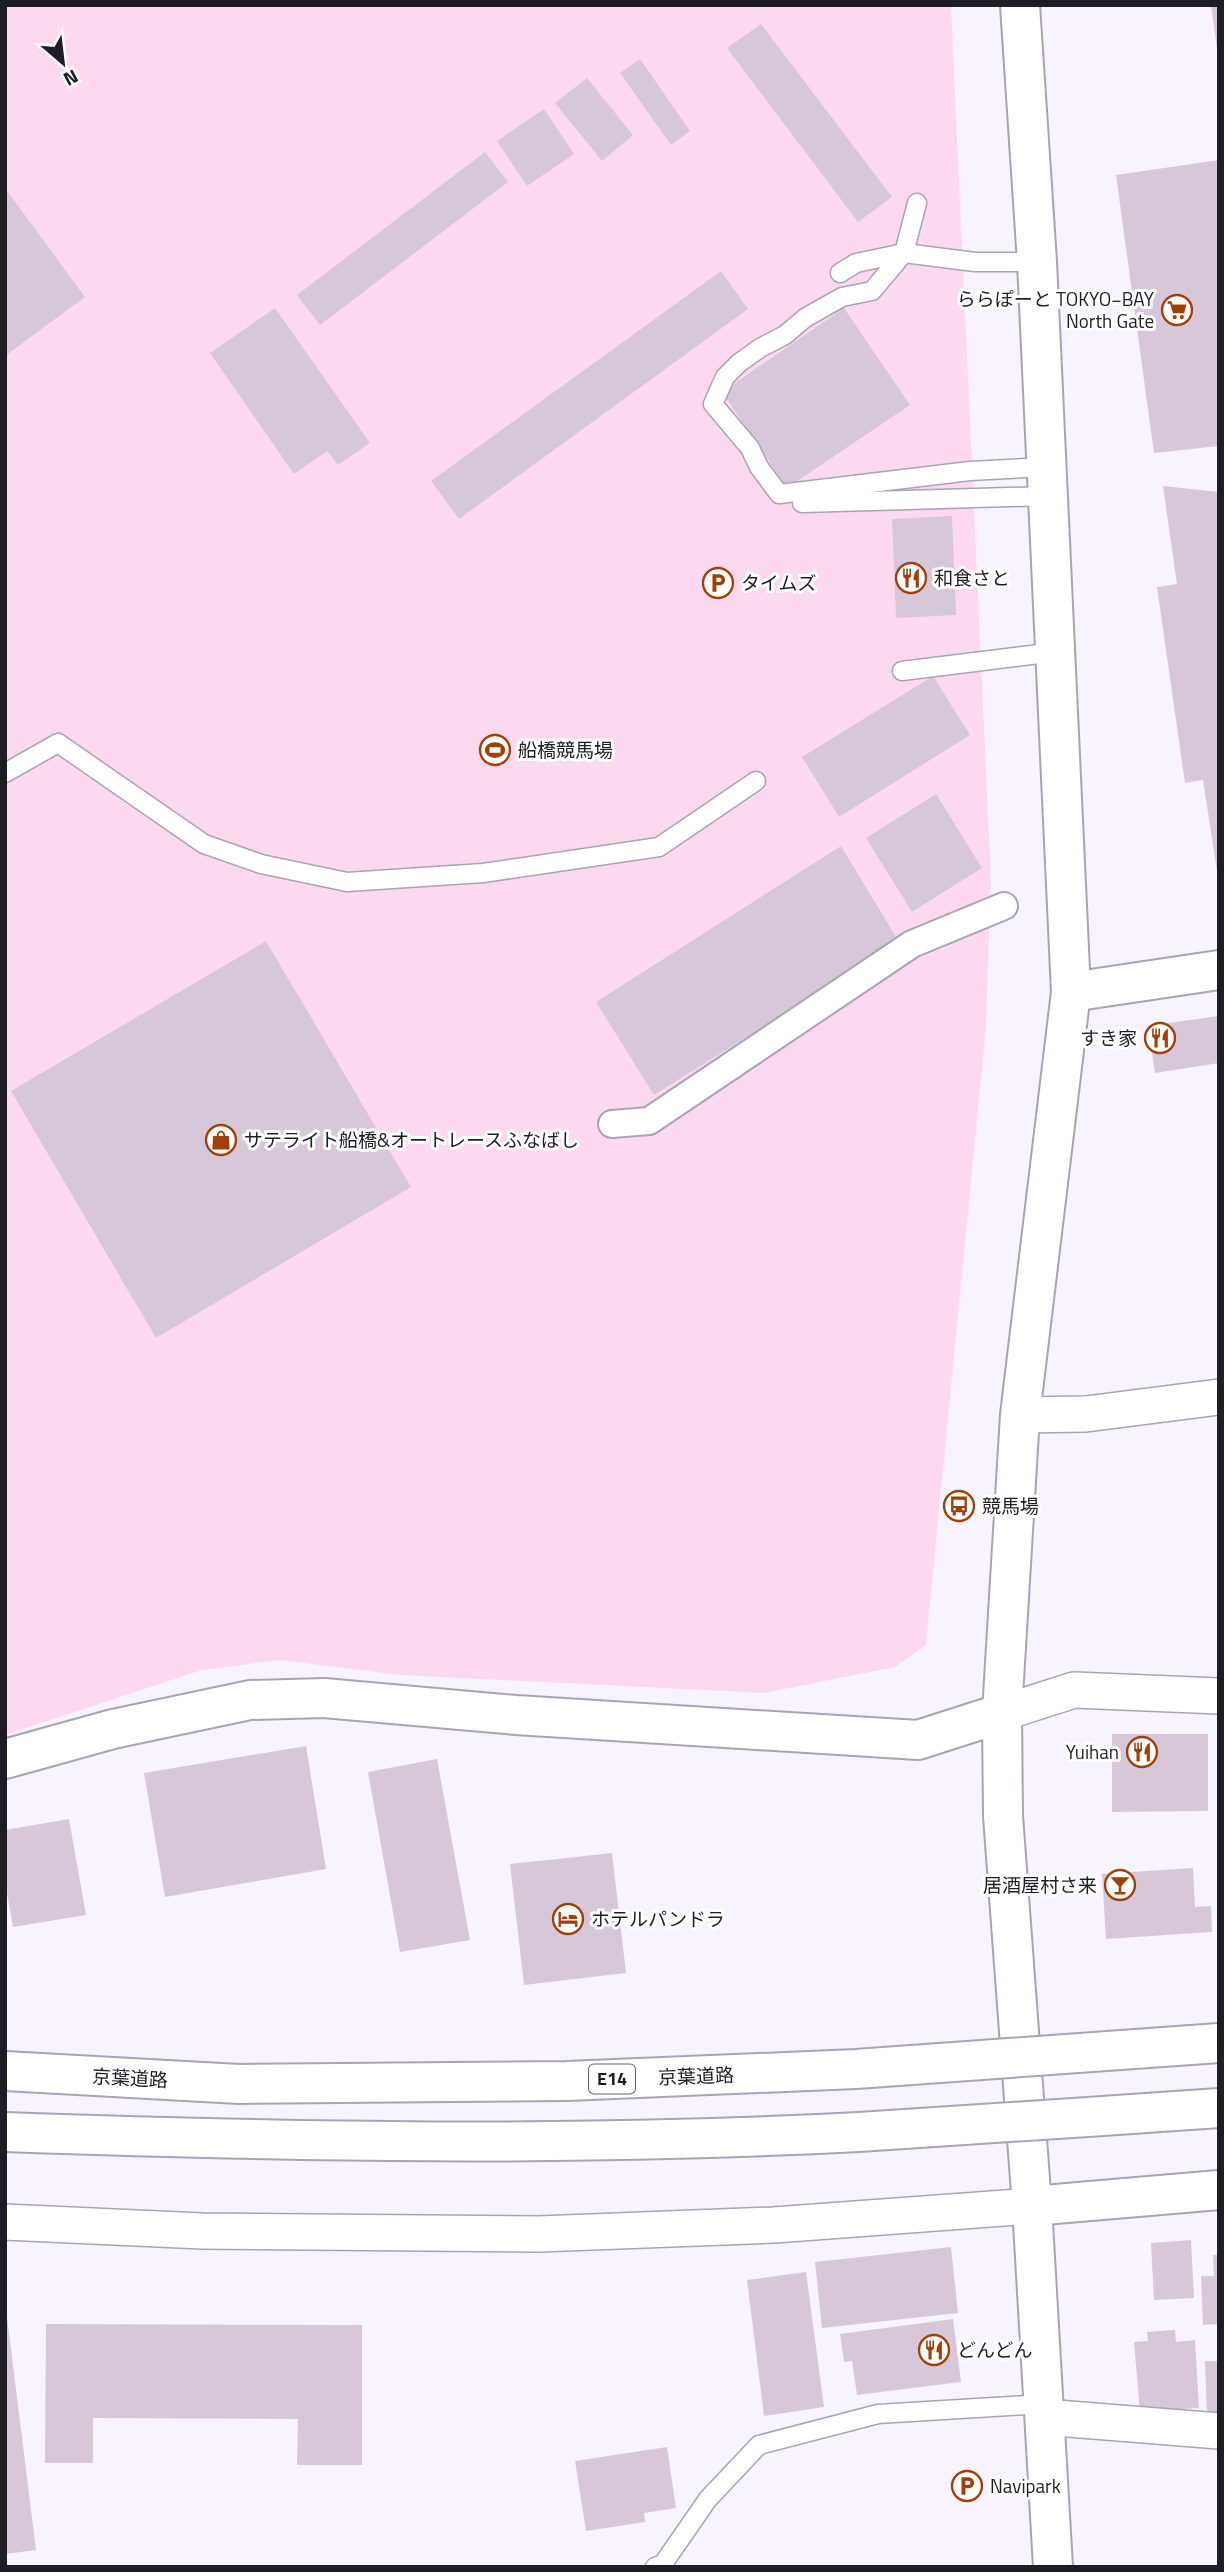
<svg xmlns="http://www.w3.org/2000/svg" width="1224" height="2572" font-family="'Titillium Web','Noto Sans JP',sans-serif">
<rect width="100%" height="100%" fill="#f7f4fd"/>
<!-- pitch -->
<polygon fill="#fdd9ef" points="5,5 951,5 991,881 986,1027 926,1645 895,1667 764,1693 400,1675 280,1660 202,1670 5,1735"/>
<!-- building -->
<g fill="#d7c8d9">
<polygon points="1211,5 1219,5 1219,48 1217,48"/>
<polygon points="761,24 892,197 858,222 727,48"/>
<polygon points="640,59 690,131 671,145 620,73"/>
<polygon points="587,78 633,135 602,161 555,103"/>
<polygon points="544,109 574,154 527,186 497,141"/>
<polygon points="485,152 508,182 320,325 297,295"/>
<polygon points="1219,160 1219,446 1154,453 1116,175"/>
<polygon points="5,188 85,297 5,356"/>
<polygon points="721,271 748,309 459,519 431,481"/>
<polygon points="275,308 370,443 338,465 327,451 294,474 210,353"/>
<polygon points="844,308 910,405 787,488 722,392"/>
<polygon points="1163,486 1219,492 1219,884 1203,780 1185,783 1157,587 1177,584"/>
<polygon points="952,516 956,615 896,618 892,519"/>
<polygon points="933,676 970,735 839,817 802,757"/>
<polygon points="936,794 982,868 912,912 866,838"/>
<polygon points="841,846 899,942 654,1095 596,1002"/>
<polygon points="266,941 411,1187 156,1338 11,1091"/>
<polygon points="1218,1016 1219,1063 1155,1073 1148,1026"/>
<polygon points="1112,1734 1208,1734 1208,1811 1112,1812"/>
<polygon points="306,1746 326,1869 165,1897 144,1773"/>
<polygon points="437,1759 470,1940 400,1952 368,1772"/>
<polygon points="69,1819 86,1915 13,1927 5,1882 5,1830"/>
<polygon points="612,1853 626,1973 524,1985 510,1864"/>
<polygon points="1193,1868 1195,1907 1211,1906 1212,1932 1106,1939 1102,1874"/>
<polygon points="1191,2240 1194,2298 1154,2300 1151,2243"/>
<polygon points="951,2247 958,2313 822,2328 815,2262"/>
<polygon points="1213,2255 1219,2255 1219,2324 1203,2325 1201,2276 1214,2276"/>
<polygon points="806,2272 824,2407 764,2416 747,2280"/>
<polygon points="5,2301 36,2550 5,2554"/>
<polygon points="953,2319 961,2382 857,2395 852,2361 844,2362 840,2334"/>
<polygon points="46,2324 362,2325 362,2465 297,2465 298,2419 93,2418 93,2463 45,2463"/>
<polygon points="1175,2330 1176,2342 1195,2340 1199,2408 1140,2412 1134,2342 1148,2341 1147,2332"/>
<polygon points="1205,2361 1219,2361 1219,2417 1207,2417"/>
<polygon points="667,2447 676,2508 644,2513 645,2522 586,2531 575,2461"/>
</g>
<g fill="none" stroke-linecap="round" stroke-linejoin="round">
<!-- service casing -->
<g stroke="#a9a3b6" stroke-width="21">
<g id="service">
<polyline points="917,203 904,253 872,291 842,297 805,318 785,335 760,348 739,363 725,377 713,404 750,448 759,467 779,494 970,471 1047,467"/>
<polyline points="840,273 856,263 904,253 975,262 1037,262"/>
<polyline points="802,503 1048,496"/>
<polyline points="902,671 1055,652"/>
<polyline points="5,773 58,743 204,844 261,864 347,882 483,873 659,847 756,781"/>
<polyline points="655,2567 663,2564 708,2499 759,2445 878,2414 1044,2404"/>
</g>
</g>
<!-- pedestrian casing -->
<g stroke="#a9a3b6" stroke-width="30">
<polyline id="pedestrian" points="612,1124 649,1121 912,944 1004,906"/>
</g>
<!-- minor casing -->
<g stroke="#a9a3b6" stroke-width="38">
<g id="minor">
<polyline points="1020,1415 1086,1414 1219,1397"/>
<polyline points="1002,1713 1074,1690 1219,1696"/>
<polyline points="5,2222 202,2231 539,2234 774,2225 1032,2206"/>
<polyline points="1044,2417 1219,2431"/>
</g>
</g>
<!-- tertiary casing -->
<g stroke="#a9a3b6" stroke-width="42">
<g id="tertiary">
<polyline points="1020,5 1037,262 1071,992 1020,1415 1002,1713 1003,1816 1032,2206 1053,2567"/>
<polyline points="1071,992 1219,970"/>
<polyline points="5,1759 113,1729 250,1700 324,1698 516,1715 918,1740 1002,1713"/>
<polyline points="1032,2206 1219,2190"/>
</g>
</g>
<!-- service -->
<use href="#service" stroke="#fff" stroke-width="18"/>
<!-- pedestrian -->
<use href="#pedestrian" stroke="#fff" stroke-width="26"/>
<!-- minor -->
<use href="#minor" stroke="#fff" stroke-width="35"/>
<!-- tertiary -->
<use href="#tertiary" stroke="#fff" stroke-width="38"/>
<!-- motorway-bridge casing -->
<g stroke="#a9a3b6" stroke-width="42" stroke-linecap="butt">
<g id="motorway-bridge">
<polyline points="5,2071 239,2084 567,2081 856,2069 1219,2043"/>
<path d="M 5,2132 C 290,2142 575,2147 859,2132 C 979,2125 1099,2116 1219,2108"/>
</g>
</g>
<!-- motorway-bridge -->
<use href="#motorway-bridge" stroke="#fff" stroke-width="38"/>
</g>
<!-- icons -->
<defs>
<g id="supermarket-ring" transform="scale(1.575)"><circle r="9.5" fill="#fff" stroke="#a23f09" stroke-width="1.5"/><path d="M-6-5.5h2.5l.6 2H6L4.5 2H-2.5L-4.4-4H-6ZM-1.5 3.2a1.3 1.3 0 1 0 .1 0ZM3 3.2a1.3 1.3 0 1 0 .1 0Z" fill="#a23f09"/></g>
<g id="restaurant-ring" transform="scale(1.575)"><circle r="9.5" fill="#fff" stroke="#a23f09" stroke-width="1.5"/><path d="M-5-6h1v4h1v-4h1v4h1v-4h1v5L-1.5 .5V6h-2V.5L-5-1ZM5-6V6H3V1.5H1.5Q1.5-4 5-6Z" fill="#a23f09"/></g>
<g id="parking-ring" transform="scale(1.575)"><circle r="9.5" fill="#fff" stroke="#a23f09" stroke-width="1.5"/><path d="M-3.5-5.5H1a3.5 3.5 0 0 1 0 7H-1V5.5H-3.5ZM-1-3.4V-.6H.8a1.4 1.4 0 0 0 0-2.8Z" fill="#a23f09"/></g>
<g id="stadium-ring" transform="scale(1.575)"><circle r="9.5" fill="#fff" stroke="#a23f09" stroke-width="1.5"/><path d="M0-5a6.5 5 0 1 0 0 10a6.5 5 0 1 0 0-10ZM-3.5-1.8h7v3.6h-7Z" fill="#a23f09"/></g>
<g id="shop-ring" transform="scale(1.575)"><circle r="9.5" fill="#fff" stroke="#a23f09" stroke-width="1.5"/><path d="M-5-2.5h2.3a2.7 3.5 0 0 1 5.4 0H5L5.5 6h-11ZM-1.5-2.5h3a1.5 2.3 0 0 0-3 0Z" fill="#a23f09"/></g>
<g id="bus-ring" transform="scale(1.575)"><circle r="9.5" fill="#fff" stroke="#a23f09" stroke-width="1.5"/><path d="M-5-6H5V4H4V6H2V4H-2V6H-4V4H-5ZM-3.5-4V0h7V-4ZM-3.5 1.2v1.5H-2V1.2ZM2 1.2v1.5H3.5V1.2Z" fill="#a23f09"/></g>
<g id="bar-ring" transform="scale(1.575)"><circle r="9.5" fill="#fff" stroke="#a23f09" stroke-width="1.5"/><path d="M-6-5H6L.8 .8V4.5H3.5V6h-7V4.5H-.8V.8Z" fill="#a23f09"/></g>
<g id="hotel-ring" transform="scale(1.575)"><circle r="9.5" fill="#fff" stroke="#a23f09" stroke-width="1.5"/><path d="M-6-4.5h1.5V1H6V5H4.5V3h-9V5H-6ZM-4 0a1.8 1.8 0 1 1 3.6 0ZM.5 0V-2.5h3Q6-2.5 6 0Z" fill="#a23f09"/></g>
</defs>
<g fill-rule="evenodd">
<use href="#supermarket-ring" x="1177" y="310"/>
<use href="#restaurant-ring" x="911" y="578"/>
<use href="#parking-ring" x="718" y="583"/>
<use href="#stadium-ring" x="495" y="750"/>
<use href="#restaurant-ring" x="1160" y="1038"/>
<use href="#shop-ring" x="221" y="1140"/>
<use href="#bus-ring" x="959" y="1506"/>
<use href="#restaurant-ring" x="1142" y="1752"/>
<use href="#bar-ring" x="1120" y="1885"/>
<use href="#hotel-ring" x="568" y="1919"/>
<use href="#restaurant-ring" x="934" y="2350"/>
<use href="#parking-ring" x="967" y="2486"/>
</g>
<g text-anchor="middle" stroke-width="6" stroke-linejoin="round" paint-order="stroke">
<!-- shield labels -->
<rect fill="#fff" stroke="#626166" stroke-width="2" x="589" y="2064.5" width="46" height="29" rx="5"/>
<g font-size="18" font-weight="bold" fill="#1f1d24">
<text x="612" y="2085">E14</text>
</g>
<!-- poi labels -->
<g font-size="19" fill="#1f1d24" stroke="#fff" text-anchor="start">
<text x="1154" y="306" text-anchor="end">ららぽーと TOKYO−BAY<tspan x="1154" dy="22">North Gate</tspan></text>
<text x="934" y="585">和食さと</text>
<text x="741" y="590">タイムズ</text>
<text x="518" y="757">船橋競馬場</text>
<text x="1137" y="1045" text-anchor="end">すき家</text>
<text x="244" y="1147">サテライト船橋&amp;オートレースふなばし</text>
<text x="982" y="1513">競馬場</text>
<text x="1119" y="1759" text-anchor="end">Yuihan</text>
<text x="1097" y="1892" text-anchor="end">居酒屋村さ来</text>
<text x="591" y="1926">ホテルパンドラ</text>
<text x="957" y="2357">どんどん</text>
<text x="990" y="2493">Navipark</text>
</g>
<!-- street labels -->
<g font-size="19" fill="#1f1d24" stroke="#fff">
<text transform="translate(696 2076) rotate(-2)" y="7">京葉道路</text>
<text transform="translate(130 2078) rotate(3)" y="7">京葉道路</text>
</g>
</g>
<!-- border -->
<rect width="1224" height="2572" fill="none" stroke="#1f1d24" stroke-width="14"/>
<!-- north arrow -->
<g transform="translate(63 63) rotate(152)" stroke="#ffffff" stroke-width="5" paint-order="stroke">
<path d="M0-5L12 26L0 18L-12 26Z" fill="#1f1d24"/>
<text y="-10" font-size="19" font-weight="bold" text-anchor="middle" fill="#1f1d24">N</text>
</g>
</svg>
